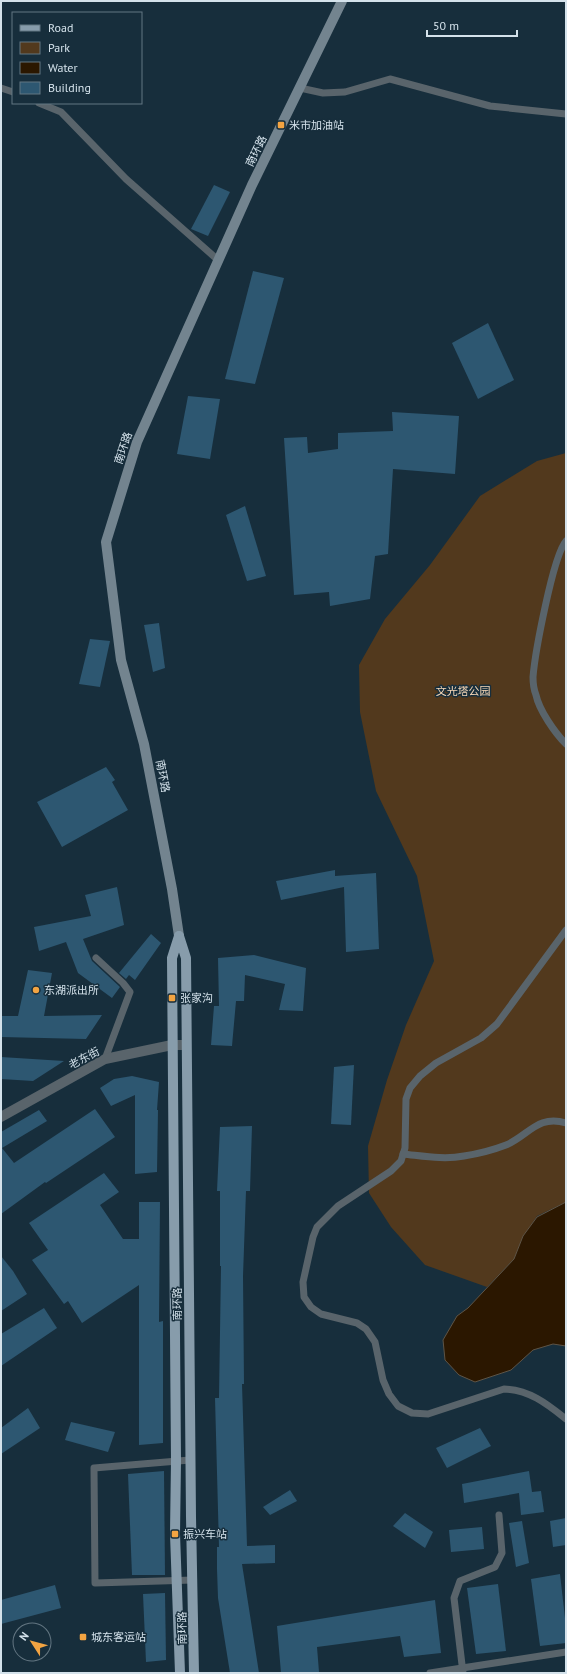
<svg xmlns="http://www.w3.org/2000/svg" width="567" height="1674" font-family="'PT Sans','Noto Sans SC',sans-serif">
<rect width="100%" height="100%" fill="#172e3c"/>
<!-- green -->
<polygon fill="#52391d" points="566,453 566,1202 537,1216 524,1236 514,1259 487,1287 425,1265 391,1227 369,1193 368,1146 387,1080 406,1025 434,961 417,876 376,791 360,712 359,665 385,619 430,565 480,496 537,461"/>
<!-- water -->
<polygon fill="#2b1700" stroke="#5e5446" points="566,1202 566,1346 553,1344 533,1350 511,1370 475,1382 459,1375 445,1360 443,1340 457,1316 468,1308 514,1259 523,1236 537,1217"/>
<!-- building -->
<g fill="#2d5771">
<polygon points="214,185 230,192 208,236 191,229"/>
<polygon points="253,271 284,278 255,384 225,379"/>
<polygon points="488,323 514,380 478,399 452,343"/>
<polygon points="188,396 220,399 210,459 177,454"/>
<polygon points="392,412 459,416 455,474 393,469 388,554 375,556 370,599 330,606 329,592 294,595 284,438 307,437 308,453 338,449 338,433 393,431"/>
<polygon points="245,506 266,576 247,581 226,515"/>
<polygon points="159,623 165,668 153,672 144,625"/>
<polygon points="90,639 110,641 100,687 79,684"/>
<polygon points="106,767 115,780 112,782 128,810 62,847 37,802"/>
<polygon points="335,870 335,876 376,873 379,949 346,952 344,887 281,900 276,881"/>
<polygon points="117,887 124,925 83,939 92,961 120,987 112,998 78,973 66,942 39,951 34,927 91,916 85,895"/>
<polygon points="151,934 161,943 135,980 129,975 126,979 119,973"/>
<polygon points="254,955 306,968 303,1011 279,1010 285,984 245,975 244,1001 236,1001 232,1046 211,1045 214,1006 219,1006 218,958"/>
<polygon points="28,970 52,973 44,1016 102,1015 86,1039 1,1037 1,1016 18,1016"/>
<polygon points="1,1057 64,1061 33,1081 1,1079"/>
<polygon points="354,1065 351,1125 331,1124 334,1067"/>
<polygon points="132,1076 159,1082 157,1110 158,1110 157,1172 135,1174 135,1095 111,1106 100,1088 114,1079"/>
<polygon points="95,1109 115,1137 46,1183 45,1182 1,1214 1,1132 39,1110 47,1121 2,1148 14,1163"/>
<polygon points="252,1126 250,1191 246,1191 243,1276 244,1384 242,1384 247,1546 275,1545 275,1563 242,1564 259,1673 230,1673 218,1598 217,1569 217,1547 219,1547 215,1398 219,1398 221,1266 220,1266 220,1191 217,1191 220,1127"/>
<polygon points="104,1173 119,1192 100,1205 123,1239 139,1239 139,1202 160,1202 159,1322 163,1321 163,1443 139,1445 139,1285 82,1323 68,1301 64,1304 32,1260 48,1250 29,1223"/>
<polygon points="1,1256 13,1271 27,1294 1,1311"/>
<polygon points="44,1308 57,1328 1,1366 1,1334"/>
<polygon points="28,1408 40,1428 1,1454 1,1428"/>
<polygon points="71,1422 115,1432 108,1452 65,1440"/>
<polygon points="480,1428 491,1446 447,1468 436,1448"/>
<polygon points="164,1471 165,1575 132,1575 128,1474"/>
<polygon points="529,1471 532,1492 541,1491 544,1512 521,1515 519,1493 464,1503 462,1484"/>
<polygon points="290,1490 297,1501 270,1515 263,1507"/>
<polygon points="405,1513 433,1532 425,1548 393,1526"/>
<polygon points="566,1518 566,1545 553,1547 550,1521"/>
<polygon points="522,1521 529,1563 516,1567 509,1523"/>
<polygon points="482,1527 484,1549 451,1552 449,1530"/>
<polygon points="560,1574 566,1627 566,1643 540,1646 531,1579"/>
<polygon points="498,1584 506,1651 476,1654 467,1588"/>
<polygon points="55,1585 61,1608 1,1624 1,1600"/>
<polygon points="165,1593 166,1660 146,1662 143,1594"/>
<polygon points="435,1600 441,1653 404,1657 400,1636 317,1647 319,1672 281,1673 277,1626"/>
</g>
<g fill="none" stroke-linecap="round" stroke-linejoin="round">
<!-- lane -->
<g stroke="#59646b" stroke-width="7">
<polyline points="1,88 13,92"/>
<polyline points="300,88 323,93 345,92 390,79 490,106 566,114"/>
<polyline points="39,103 61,112 126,179 218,260"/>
<path d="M 566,541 C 553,556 535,653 533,677 C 533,682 534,690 536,695 C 539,710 555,733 566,744"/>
<path d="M 566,930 L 497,1024 L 481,1038 L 436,1063 L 420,1076 L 410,1088 L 406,1099 L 405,1148 L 401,1161 L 391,1171 L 338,1206 L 317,1227 L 313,1237 L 303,1282 L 304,1297 L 311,1307 L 321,1314 L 357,1323 L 366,1329 L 375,1342 L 383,1380 L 389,1394 L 398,1406 L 412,1413 L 428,1414 L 504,1389 C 530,1390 547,1404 566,1419"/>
<polyline points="96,958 123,983 130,992 105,1059"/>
<path d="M 403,1154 C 423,1156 444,1160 464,1156 C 477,1154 493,1150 506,1145 C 528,1136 538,1114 566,1123"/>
<polyline points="190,1460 94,1468 95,1583 193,1580"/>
<polyline points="430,1673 566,1652"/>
<polyline points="463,1673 454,1598 460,1581 495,1567 502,1553 499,1515"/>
</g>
<!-- street -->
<polyline stroke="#59646b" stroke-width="10" points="1,1117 105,1059 172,1045 186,1045"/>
<!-- secondary -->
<polyline stroke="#73848f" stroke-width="10" points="179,936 172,889 144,744 121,660 106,542 137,442 252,185 342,1"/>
<!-- primary -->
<g stroke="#879cab" stroke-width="10">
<polyline points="179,936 186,958 191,1517 194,1673"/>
<polyline points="179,936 172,958 176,1461 175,1534 180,1673"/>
</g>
</g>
<!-- markers -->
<g fill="#f3a442" stroke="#172e3c" stroke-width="1.5">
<rect x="277" y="121" width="8" height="8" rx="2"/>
<circle cx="36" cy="990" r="4"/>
<rect x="168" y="994" width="8" height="8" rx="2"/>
<rect x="171" y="1530" width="8" height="8" rx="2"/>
<rect x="79" y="1633" width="8" height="8" rx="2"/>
</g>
<g text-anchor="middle" stroke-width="3" stroke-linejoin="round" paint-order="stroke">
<!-- poi labels -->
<g font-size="11" fill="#d4e2eb" stroke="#172e3c" text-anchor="start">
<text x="289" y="129">米市加油站</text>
<text x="44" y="994">东湖派出所</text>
<text x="180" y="1002">张家沟</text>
<text x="183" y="1538">振兴车站</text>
<text x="91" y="1641">城东客运站</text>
</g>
<!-- street labels -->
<g font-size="11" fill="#d4e2eb" stroke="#172e3c">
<text transform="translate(256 151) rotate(-64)" y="4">南环路</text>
<text transform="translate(123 448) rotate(-71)" y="4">南环路</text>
<text transform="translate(163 776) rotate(79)" y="4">南环路</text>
<text transform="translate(84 1058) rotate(-28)" y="4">老东街</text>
<text transform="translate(177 1304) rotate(-90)" y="4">南环路</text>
<text transform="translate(182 1628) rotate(-91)" y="4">南环路</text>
</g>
<!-- park labels -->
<g font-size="11" fill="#f8d8b7" stroke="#172e3c">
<text x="463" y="695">文光塔公园</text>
</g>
</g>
<!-- border -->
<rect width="567" height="1674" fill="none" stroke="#d4e2eb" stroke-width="4"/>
<!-- legend -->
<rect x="12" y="12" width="130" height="92" fill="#172e3c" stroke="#637682"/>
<rect x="20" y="25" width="20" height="6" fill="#879cab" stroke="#637682"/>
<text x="48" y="32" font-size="12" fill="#d4e2eb">Road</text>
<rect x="20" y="42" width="20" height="12" fill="#52391d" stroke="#637682"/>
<text x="48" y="52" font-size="12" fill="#d4e2eb">Park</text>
<rect x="20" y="62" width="20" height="12" fill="#2b1700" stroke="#637682"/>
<text x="48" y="72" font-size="12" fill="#d4e2eb">Water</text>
<rect x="20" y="82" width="20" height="12" fill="#2d5771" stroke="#637682"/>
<text x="48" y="92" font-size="12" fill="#d4e2eb">Building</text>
<!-- north arrow -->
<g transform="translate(32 1642) rotate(306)"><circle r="19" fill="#172e3c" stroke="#637682"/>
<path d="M0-3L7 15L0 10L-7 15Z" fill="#f3a442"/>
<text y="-6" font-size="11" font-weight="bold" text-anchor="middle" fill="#d4e2eb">N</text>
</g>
<!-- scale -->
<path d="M427 30v6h90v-6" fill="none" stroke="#d4e2eb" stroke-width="2"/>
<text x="433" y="30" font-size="12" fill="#d4e2eb" stroke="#172e3c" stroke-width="3" paint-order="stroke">50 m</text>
</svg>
